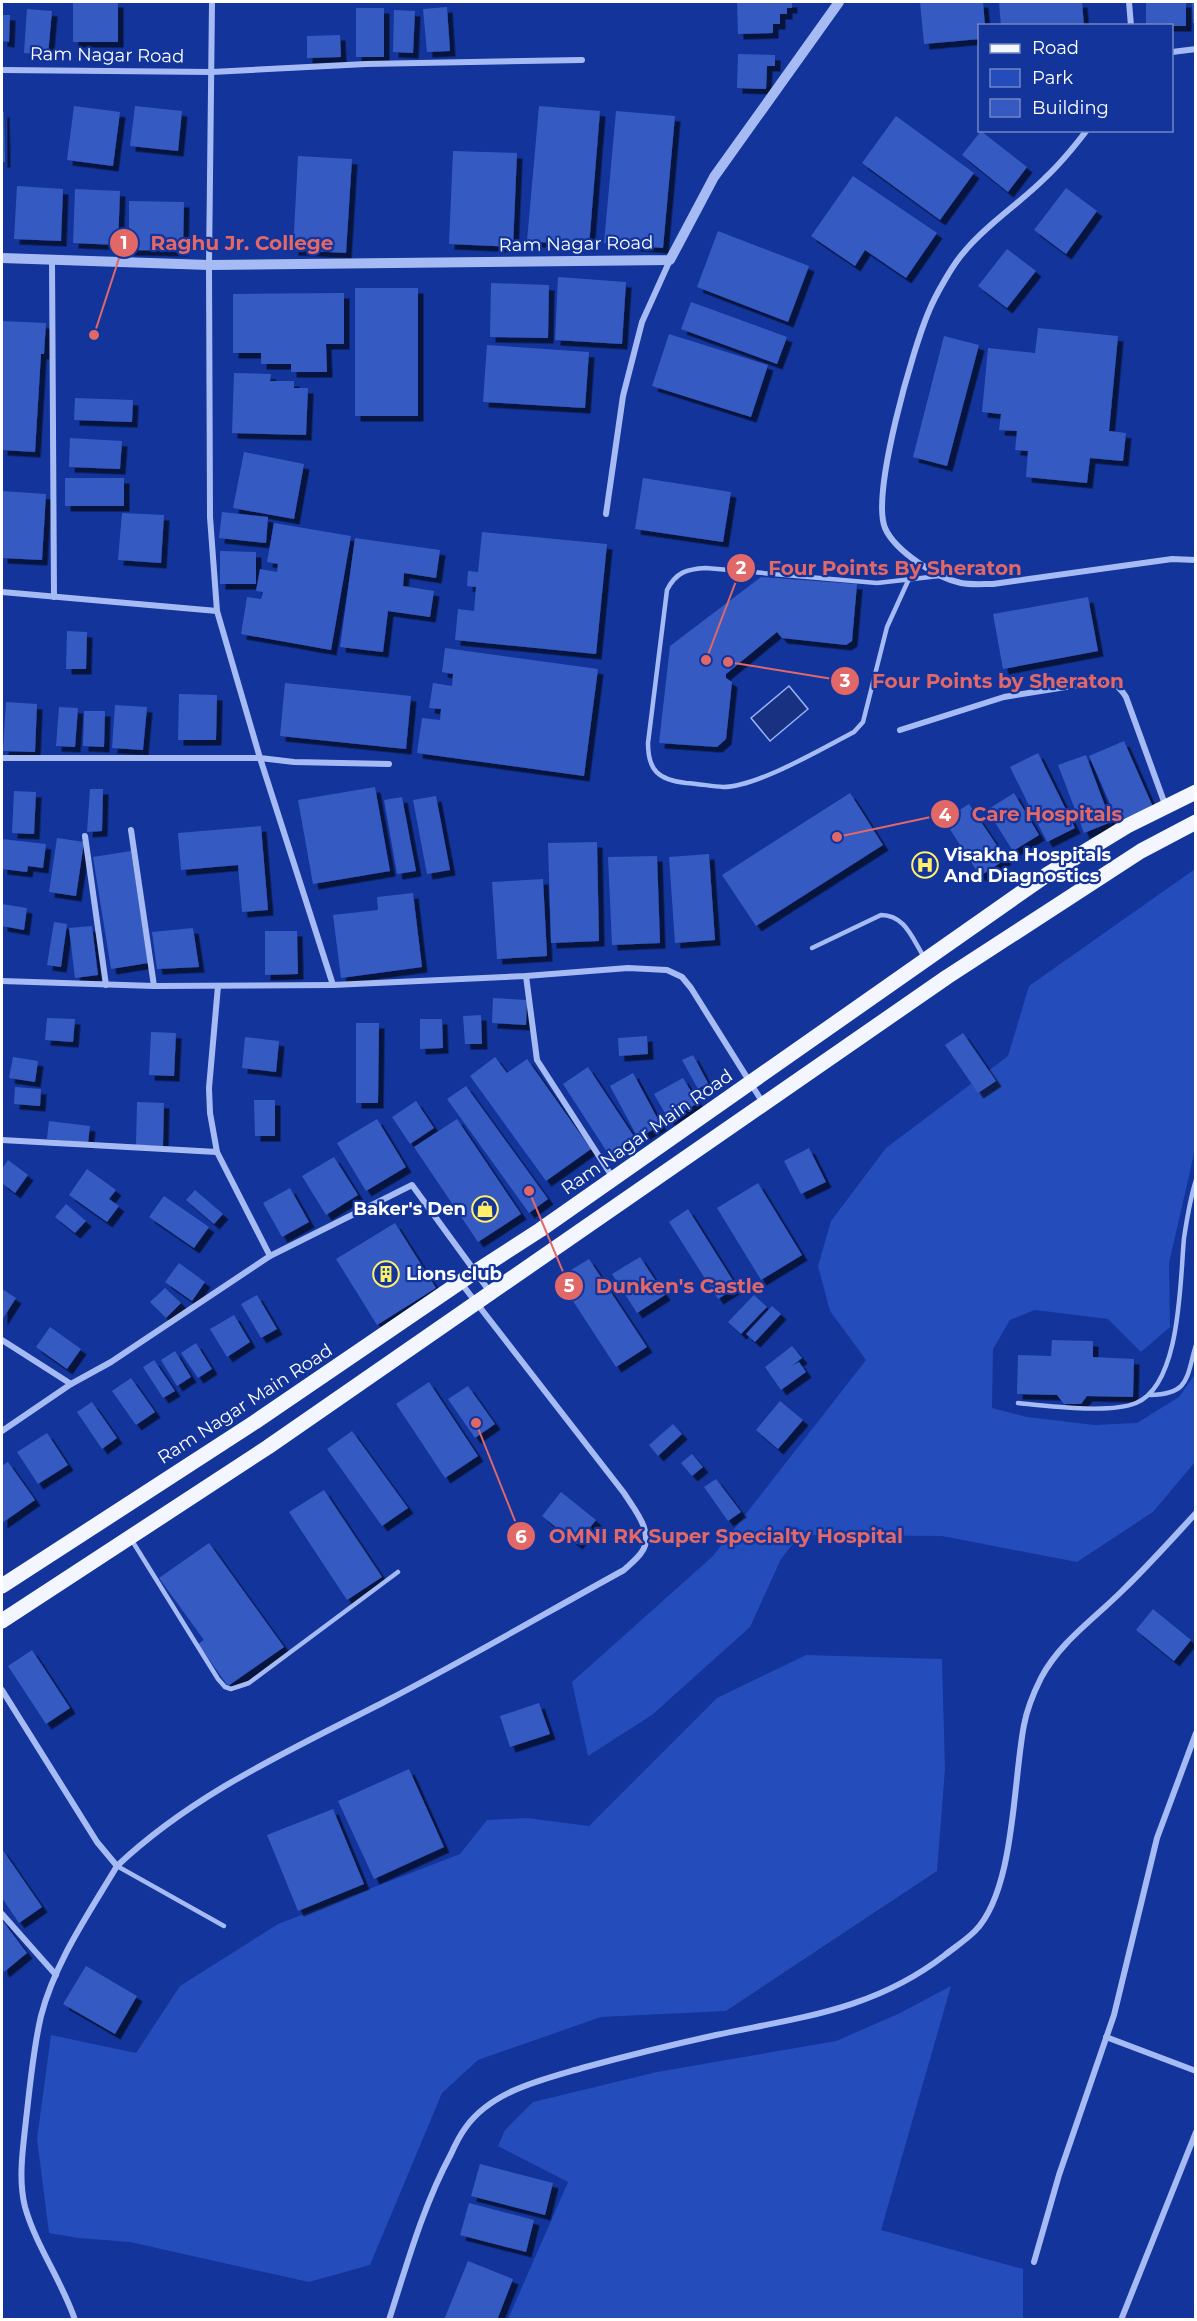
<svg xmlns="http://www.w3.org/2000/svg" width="1197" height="2321" font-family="Montserrat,sans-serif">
<defs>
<filter id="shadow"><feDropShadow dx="5.5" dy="5.5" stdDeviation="0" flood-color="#0009"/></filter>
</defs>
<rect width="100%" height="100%" fill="#12349b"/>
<!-- green -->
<g fill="#244cba">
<polygon points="1195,869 1196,1145 1169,1263 1170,1327 1141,1352 1108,1319 1035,1310 1010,1320 993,1349 992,1408 1027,1417 1095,1425 1137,1423 1179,1397 1195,1374 1195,1462 1153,1512 1077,1562 942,1536 800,1535 781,1559 750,1627 652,1715 588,1756 572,1682 713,1556 866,1360 830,1311 818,1266 831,1221 886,1148 1008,1056 1029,986"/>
<polygon points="806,1655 942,1659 945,1769 937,1871 726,2011 601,2017 478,2060 442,2093 370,2265 309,2282 130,2242 78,2238 49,2233 37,2139 51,2035 136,2053 180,1986 278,1924 460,1854 487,1820 527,1818 589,1826 717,1698"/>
<polygon points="951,1986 881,2230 1023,2269 1023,2319 508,2319 568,2182 498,2146 505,2130 533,2102 657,2072 836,2041 898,2014"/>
</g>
<!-- water -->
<polygon fill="#183281" stroke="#98b3f7" stroke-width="1.5" points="789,686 808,709 770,741 751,718"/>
<!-- building -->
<g fill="#365ac2" filter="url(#shadow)">
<rect x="73" y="2" width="45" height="40"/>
<polygon points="737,2 792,2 792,8 787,8 787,14 780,14 780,24 773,24 773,33 738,34"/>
<polygon points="920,2 983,2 985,26 980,26 980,39 924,44"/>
<polygon points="999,2 1082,2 1084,26 1001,26"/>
<rect x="1146" y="2" width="40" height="24"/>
<polygon points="1192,2 1196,2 1196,23 1193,23"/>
<polygon points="447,7 450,51 427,52 423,9"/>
<rect x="356" y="8" width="28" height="49"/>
<polygon points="27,9 52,11 48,55 24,53"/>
<polygon points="394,10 415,11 413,53 393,52"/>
<polygon points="2,15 10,15 9,42 2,41"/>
<polygon points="340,35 341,57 307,58 307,36"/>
<polygon points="738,54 775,55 775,66 767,66 766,89 737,88"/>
<polygon points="74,106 120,112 113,166 67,160"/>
<polygon points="135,106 182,111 178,151 130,146"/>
<polygon points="539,106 600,111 589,246 527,241"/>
<polygon points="616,111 675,116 663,248 604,243"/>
<polygon points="2,112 4,112 5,162 2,162"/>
<polygon points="896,116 974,173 940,220 862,163"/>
<polygon points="981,131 1027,167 1008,192 962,155"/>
<polygon points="453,151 517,153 513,247 449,244"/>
<polygon points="298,156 352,159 346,253 293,250"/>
<polygon points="853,176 937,233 906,278 865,250 855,266 811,236"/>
<polygon points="17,186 63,189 61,241 14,239"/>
<polygon points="1066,188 1097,211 1066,254 1034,230"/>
<polygon points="75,189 120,191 118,245 73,243"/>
<polygon points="129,201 184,202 183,251 129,250"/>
<polygon points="718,231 809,266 788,322 697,287"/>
<polygon points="1007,249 1036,271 1007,308 978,286"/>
<polygon points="558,277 626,282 622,344 555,340"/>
<polygon points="491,283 549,285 548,338 490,337"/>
<rect x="355" y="288" width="63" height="128"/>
<polygon points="344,293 344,344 326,344 327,372 291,372 291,364 261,364 261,353 233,353 233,294"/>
<polygon points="691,302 787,337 777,364 681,329"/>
<polygon points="2,321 46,323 44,354 41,354 35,452 2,450"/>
<polygon points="1038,328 1118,336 1109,431 1126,433 1123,461 1090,458 1087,483 1026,477 1028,451 1015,450 1017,431 999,430 1001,414 982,412 988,348 1035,353"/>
<polygon points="669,334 768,365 751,417 652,386"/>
<polygon points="944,336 979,345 947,466 913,457"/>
<polygon points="487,345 589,352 585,408 483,402"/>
<polygon points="234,373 271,374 270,381 294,381 294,388 308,388 306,435 232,433"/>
<polygon points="75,398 133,400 132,422 74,420"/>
<polygon points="70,438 122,441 120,469 69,467"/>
<polygon points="244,452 304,464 294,519 233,508"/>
<rect x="65" y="478" width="59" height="28"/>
<polygon points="643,478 731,492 723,542 635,529"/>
<polygon points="2,491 46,494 42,560 2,558"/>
<polygon points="222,512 268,517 266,543 219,538"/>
<polygon points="122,513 164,515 161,563 118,560"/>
<polygon points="274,523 351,536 331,650 241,634 247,597 261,599 263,592 256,591 260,569 277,572 278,564 267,562"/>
<polygon points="482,532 607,544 596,654 455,640 458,609 474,611 476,587 467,586 468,571 478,572"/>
<polygon points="355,538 440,550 436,578 404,573 403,586 434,591 430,617 388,611 383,652 340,647"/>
<polygon points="220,551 256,552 256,584 220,584"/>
<polygon points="761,577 857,584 852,641 846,645 782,638 777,632 726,674 726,678 732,682 726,739 717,747 659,743 670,646"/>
<polygon points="1088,597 1098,651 1003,669 993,614"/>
<polygon points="67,631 87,632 86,669 66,669"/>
<polygon points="445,648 598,669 584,776 417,753 422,718 440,720 441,709 429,708 433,683 452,686 453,674 442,672"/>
<polygon points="285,683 411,696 406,749 280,736"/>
<polygon points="179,694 217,695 216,740 178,740"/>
<polygon points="6,702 37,704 35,752 3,751"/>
<polygon points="115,705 147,707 143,750 112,748"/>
<polygon points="59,707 78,708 75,747 56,746"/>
<polygon points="84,711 105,711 104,747 83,746"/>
<polygon points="1124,741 1153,807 1118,822 1089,756"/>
<polygon points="1038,753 1075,828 1047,842 1010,767"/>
<polygon points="1086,755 1111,822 1084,833 1058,765"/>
<polygon points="375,787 390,871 313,884 298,800"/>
<polygon points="90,789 103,789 102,831 87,832"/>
<polygon points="14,791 36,792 34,834 12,833"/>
<polygon points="850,793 883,845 756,926 722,875"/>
<polygon points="1014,793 1039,835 1013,851 987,810"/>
<polygon points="436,796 450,870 427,874 413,800"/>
<polygon points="402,797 416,871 397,874 384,800"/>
<polygon points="969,804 1006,859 980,876 944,820"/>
<polygon points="261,826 268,910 242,912 238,865 181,870 178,833"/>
<polygon points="57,838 84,842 76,896 49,892"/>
<polygon points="2,839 46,844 43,868 28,866 27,872 2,869"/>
<polygon points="597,842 599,941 551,943 548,843"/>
<polygon points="131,851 148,963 111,969 93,857"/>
<polygon points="709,854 715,940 675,943 669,857"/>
<polygon points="657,856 660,943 612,945 608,857"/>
<polygon points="543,879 547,956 497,959 492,882"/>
<polygon points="413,893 422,967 341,978 333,915 378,910 377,897"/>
<polygon points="2,904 27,908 24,930 2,926"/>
<polygon points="54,922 67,924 61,967 47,965"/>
<polygon points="92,926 98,975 75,978 69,928"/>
<polygon points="193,928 199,967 157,969 152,932"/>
<polygon points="265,931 297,931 298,974 265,975"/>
<polygon points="493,998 527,1000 526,1025 492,1023"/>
<polygon points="481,1015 482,1044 465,1044 463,1016"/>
<polygon points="47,1018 75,1019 73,1042 45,1040"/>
<polygon points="420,1019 442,1019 443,1048 420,1049"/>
<polygon points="356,1023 379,1023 378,1103 356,1103"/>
<polygon points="151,1032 176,1033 174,1076 149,1075"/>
<polygon points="963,1033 996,1081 978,1093 945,1045"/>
<polygon points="647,1036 648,1054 619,1056 618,1038"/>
<polygon points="245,1037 279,1041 276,1072 242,1068"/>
<polygon points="693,1055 708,1083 698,1089 682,1060"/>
<polygon points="13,1057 38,1061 35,1082 9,1078"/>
<polygon points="495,1057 507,1073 527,1059 591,1149 546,1181 470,1076"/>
<polygon points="588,1067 635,1138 609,1155 563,1084"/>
<polygon points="633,1073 661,1125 638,1138 610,1086"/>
<polygon points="683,1078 698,1103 669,1120 654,1094"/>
<polygon points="466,1086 548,1199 529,1213 447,1099"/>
<polygon points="15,1087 41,1089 40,1106 14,1104"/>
<polygon points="254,1100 275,1100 275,1136 255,1136"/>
<polygon points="416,1101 434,1128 410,1144 392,1117"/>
<polygon points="137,1102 164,1103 163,1146 136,1145"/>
<polygon points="377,1119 406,1167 366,1191 337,1143"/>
<polygon points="457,1119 521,1214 478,1242 414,1147"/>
<polygon points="49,1121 90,1126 88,1143 47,1139"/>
<polygon points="809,1148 826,1182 801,1194 784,1161"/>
<polygon points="334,1157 358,1195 326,1215 302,1176"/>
<polygon points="8,1160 28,1175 15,1193 2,1183 2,1169"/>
<polygon points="87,1169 116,1190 109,1199 119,1206 107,1222 69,1195"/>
<polygon points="758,1183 802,1255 761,1280 717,1208"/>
<polygon points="290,1188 309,1222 282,1237 263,1203"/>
<polygon points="195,1190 223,1214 214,1224 186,1200"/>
<polygon points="164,1196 209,1227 194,1248 149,1217"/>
<polygon points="66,1204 86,1221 75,1233 55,1217"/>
<polygon points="688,1209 737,1287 718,1299 669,1222"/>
<polygon points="395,1223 436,1288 377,1325 336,1259"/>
<polygon points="640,1257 665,1295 637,1313 612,1274"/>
<polygon points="589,1259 647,1347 616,1367 558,1278"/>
<polygon points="179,1263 205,1282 192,1301 165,1282"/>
<polygon points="165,1288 181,1303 166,1318 150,1302"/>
<polygon points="2,1289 16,1298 2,1320"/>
<polygon points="257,1295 277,1329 261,1338 241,1304"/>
<polygon points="754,1295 767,1307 741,1334 728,1322"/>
<polygon points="772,1306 781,1314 755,1342 746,1334"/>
<polygon points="234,1315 250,1342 227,1357 210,1329"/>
<polygon points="50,1327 81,1349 67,1369 36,1347"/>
<polygon points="1052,1340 1093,1341 1093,1357 1134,1359 1133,1397 1087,1396 1081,1404 1064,1404 1057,1395 1017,1394 1018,1355 1051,1356"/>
<polygon points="196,1343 212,1369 198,1378 181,1353"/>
<polygon points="792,1346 802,1358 792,1366 799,1362 806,1372 781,1390 765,1367"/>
<polygon points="175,1351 191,1377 177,1386 161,1360"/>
<polygon points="154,1360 175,1391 163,1398 143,1367"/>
<polygon points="131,1378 155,1412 136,1425 112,1391"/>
<polygon points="429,1382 478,1456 445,1478 396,1404"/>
<polygon points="468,1386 495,1424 475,1438 448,1399"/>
<polygon points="780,1401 803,1420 778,1449 756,1430"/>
<polygon points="92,1402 117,1438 102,1449 77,1412"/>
<polygon points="673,1424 682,1434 658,1456 649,1445"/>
<polygon points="352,1431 408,1508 382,1526 327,1449"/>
<polygon points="47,1433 68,1465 38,1484 17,1452"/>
<polygon points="692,1454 703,1467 692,1476 681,1463"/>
<polygon points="8,1462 35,1500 2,1523 2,1466"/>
<polygon points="716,1479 741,1512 728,1521 704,1487"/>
<polygon points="324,1490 382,1577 347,1600 289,1512"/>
<polygon points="561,1492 596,1520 577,1544 542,1516"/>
<polygon points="209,1543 284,1647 228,1686 198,1644 204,1640 159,1578"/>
<polygon points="1153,1609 1191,1640 1174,1661 1136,1630"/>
<polygon points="32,1650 70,1708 46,1724 8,1666"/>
<polygon points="539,1703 550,1734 510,1747 500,1716"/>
<polygon points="409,1769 444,1847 374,1879 338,1801"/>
<polygon points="333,1809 364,1884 298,1911 267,1835"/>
<polygon points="2,1849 42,1907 19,1923 2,1898"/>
<polygon points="2,1920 27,1953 4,1972 2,1968"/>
<polygon points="86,1966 137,1996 115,2034 63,2004"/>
<polygon points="480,2164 553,2183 545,2215 471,2196"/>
<polygon points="469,2203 534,2220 526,2252 460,2235"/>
<polygon points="468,2261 513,2279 497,2320 444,2320"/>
</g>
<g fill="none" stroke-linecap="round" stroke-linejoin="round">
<!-- service -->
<g stroke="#a6bbf4" stroke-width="4.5">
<path d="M 908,581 L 887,627 L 863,722 L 854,732 C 823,748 757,787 723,787 C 711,786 699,784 686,783 C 659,780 648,771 648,743 L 667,590 C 676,572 687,569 706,568 L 877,583 L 939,576"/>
<path d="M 812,948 L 881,915 C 905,915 912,938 924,957"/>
<path d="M 1150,1395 C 1190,1394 1186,1378 1196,1345"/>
<path d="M 1018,1403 C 1048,1406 1110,1414 1136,1403 C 1181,1385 1180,1280 1184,1238 C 1187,1218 1190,1199 1196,1180"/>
<polyline points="131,1539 218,1679 225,1687 231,1689 249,1683 398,1572"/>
<polyline points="117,1866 224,1926"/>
</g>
<!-- minor -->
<g stroke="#a6bbf4" stroke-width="6">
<polyline points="212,2 209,265 210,517 217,611 260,758 294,762 389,764"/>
<polyline points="1129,2 1131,26"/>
<polyline points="1172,52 1196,49"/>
<polyline points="2,70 212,72 366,64 582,60"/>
<path d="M 1087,130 C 1074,147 1060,164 1045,178 C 1019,204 987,224 964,252 C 953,264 935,296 929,311 C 913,348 871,493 885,528 C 895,551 937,578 961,583 C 971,585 983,584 993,584 L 1172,559 L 1196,560"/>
<polyline points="52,260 54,597"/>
<polyline points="606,514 623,396 642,322 670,260"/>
<polyline points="2,592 217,611"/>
<path d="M 900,730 L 1004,697 L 1097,682 C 1112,682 1118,684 1126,697 L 1166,807"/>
<polyline points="2,758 260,758 333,985 526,976 628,968 667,970 682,977 691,988 763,1103"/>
<polyline points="131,830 154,986"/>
<polyline points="85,836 106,985"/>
<polyline points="526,976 537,1060 613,1178"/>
<polyline points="2,981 154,986 333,985"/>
<polyline points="2,1140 217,1152 210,1113 209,1088 218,986"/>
<polyline points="217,1152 270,1256"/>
<polyline points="2,1340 71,1384 111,1362 270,1256 412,1185 490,1292"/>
<polyline points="2,1431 71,1384"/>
<path d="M 2,1690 L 97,1842 L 117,1866 C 194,1793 291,1750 384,1702 C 465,1660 544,1614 624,1570 C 629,1565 637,1559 641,1553 C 656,1534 634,1509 624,1493 L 461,1283"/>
<polyline points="2,1914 56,1975"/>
<polyline points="1106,2037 1196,2071"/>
<polyline points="1034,2262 1059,2175 1114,2015 1157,1838 1196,1733"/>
<path d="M 75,2320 C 62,2281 36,2246 25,2207 C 18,2179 23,2148 26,2120 C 30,2086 33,2050 41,2016 C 55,1962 89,1913 117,1866"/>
<path d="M 389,2320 C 407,2264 423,2206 451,2154 C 455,2145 460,2135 466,2127 C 492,2091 541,2080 582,2068 C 626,2056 671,2045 716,2035 C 801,2017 874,2010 945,1955 C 955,1947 966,1940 975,1931 C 1015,1890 1013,1781 1024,1725 C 1027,1709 1034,1692 1041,1678 C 1060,1642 1094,1619 1122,1591 C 1148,1566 1172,1539 1196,1513"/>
<polyline points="1121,2320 1196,2132"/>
</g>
<!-- tertiary -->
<polyline stroke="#a6bbf4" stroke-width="10" points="2,258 209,265 670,260 714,177 839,2"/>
<!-- primary -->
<g stroke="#f3f6ff" stroke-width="15">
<polyline points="2,1586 255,1422 475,1272 540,1230 1048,874 1127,826 1196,792"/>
<polyline points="2,1621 268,1447 947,977 1141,851 1196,822"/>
</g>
</g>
<!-- icons -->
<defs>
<g id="hospital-ring" transform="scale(1.35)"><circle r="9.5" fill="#12349b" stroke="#ffef69" stroke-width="1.5"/><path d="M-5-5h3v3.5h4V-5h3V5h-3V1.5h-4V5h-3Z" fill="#ffef69"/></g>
<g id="shop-ring" transform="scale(1.35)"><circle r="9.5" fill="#12349b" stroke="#ffef69" stroke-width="1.5"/><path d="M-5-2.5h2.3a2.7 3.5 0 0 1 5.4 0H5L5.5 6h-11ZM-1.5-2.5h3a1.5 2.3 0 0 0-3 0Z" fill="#ffef69"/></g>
<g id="building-ring" transform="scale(1.35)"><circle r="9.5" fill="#12349b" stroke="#ffef69" stroke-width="1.5"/><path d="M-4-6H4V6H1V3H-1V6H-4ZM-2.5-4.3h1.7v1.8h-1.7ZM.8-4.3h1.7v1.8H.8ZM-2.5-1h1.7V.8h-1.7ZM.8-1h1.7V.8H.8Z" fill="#ffef69"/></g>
</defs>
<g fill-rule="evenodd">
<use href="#hospital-ring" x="925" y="865"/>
<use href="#shop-ring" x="485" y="1209"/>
<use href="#building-ring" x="386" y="1274"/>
</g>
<g text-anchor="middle" stroke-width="4.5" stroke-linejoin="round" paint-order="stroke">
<!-- street labels -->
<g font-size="18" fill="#fff" stroke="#12349b">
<text transform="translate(107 55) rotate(1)" y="6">Ram Nagar Road</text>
<text transform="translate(576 244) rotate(-1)" y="6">Ram Nagar Road</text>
<text transform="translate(647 1132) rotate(-35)" y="6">Ram Nagar Main Road</text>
<text transform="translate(245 1404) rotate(-33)" y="6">Ram Nagar Main Road</text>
</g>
<!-- poi labels -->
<g font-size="18" font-weight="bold" fill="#fff" stroke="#12349b" text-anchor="start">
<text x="944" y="861">Visakha Hospitals<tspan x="944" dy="21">And Diagnostics</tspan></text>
<text x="466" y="1215" text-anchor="end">Baker's Den</text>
<text x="406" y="1280">Lions club</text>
</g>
</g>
<!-- callouts -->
<path fill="none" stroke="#e26868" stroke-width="2" d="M94 335L124 243M706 660L741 568M728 662L845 681M837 837L945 814M529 1191L569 1286M476 1423L521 1536"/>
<g fill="#e26868" stroke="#12349b" stroke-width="2">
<circle cx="94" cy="335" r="6"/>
<circle cx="706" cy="660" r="6"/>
<circle cx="728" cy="662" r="6"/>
<circle cx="837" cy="837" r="6"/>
<circle cx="529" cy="1191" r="6"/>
<circle cx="476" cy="1423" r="6"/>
<circle cx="124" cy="243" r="15"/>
<circle cx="741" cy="568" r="15"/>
<circle cx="845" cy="681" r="15"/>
<circle cx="945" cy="814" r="15"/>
<circle cx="569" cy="1286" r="15"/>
<circle cx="521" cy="1536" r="15"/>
</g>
<g font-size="18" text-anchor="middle" font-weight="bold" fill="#fff">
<text x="124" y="249">1</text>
<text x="741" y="574">2</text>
<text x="845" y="687">3</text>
<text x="945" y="821">4</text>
<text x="569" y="1292">5</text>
<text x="521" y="1543">6</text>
</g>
<g font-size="20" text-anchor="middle" font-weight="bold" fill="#e26868" stroke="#12349b" stroke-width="4.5" stroke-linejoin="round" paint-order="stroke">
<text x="242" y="250">Raghu Jr. College</text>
<text x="895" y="575">Four Points By Sheraton</text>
<text x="998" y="688">Four Points by Sheraton</text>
<text x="1047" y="821">Care Hospitals</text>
<text x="680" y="1293">Dunken's Castle</text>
<text x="726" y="1543">OMNI RK Super Specialty Hospital</text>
</g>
<!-- border -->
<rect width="1197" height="2321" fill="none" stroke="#ffffff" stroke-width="6"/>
<!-- legend -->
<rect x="978" y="24" width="195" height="108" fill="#12349b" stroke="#7185c3" stroke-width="1.5"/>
<rect x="990" y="44" width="30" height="9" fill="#f3f6ff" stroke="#7185c3" stroke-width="1.5"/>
<text x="1032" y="54" font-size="18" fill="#ffffff">Road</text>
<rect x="990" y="69" width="30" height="18" fill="#244cba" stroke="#7185c3" stroke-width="1.5"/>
<text x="1032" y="84" font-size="18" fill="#ffffff">Park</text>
<rect x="990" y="99" width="30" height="18" fill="#365ac2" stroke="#7185c3" stroke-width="1.5"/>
<text x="1032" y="114" font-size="18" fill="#ffffff">Building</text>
</svg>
